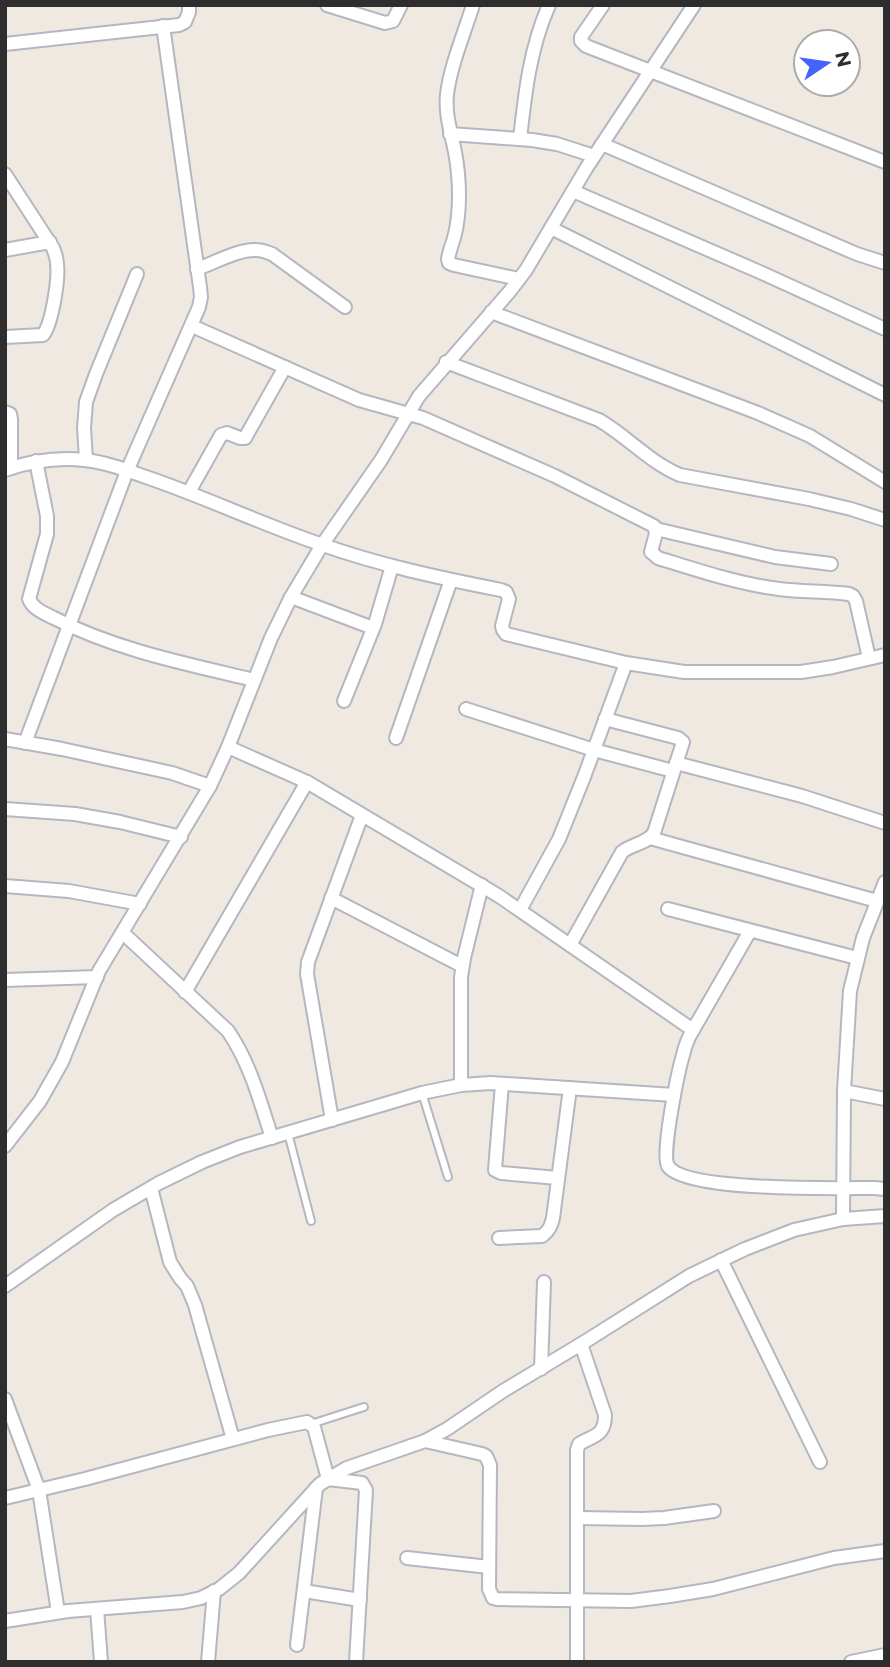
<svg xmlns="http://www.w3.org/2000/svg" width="890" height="1667" font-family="Montserrat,sans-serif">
<rect width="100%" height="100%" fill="#efe9e1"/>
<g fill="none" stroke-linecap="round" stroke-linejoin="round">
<!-- service casing -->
<g stroke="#b4b7c1" stroke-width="10">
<g id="service">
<polyline points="422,1093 448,1177"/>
<polyline points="288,1133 311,1221"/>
<polyline points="311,1424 364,1407"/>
</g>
</g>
<!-- minor casing -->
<g stroke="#b4b7c1" stroke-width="16">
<g id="minor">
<polyline points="327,5 385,23 393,21 401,5"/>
<path d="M 473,5 C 464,34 451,64 447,94 C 445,116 451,131 455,152 C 460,179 461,212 454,238 C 452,245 449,252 448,259 L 449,263 L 454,265 L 519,279"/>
<polyline points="603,5 581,37 581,41 586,46 885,162"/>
<polyline points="5,44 179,25 185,22 189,12 189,5"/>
<polyline points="450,134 532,140 557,144 594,156"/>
<path d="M 520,139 C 525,93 530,48 549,5"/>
<polyline points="602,144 857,254 885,263"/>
<path d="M 5,174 L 53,248 C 55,253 57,258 57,264 C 59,279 52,324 43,335 L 5,337"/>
<polyline points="573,191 762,273 885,329"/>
<polyline points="551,228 885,395"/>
<polyline points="5,250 50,242"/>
<path d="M 197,269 C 214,263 239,249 256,250 C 262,250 266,252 272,254 L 345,307"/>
<polyline points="491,312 758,413 810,436 885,482"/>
<path d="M 192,326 L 359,400 L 423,418 L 555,476 L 654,526 L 656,533 L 651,552 L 658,558 C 697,570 738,584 779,589 C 802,592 826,591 849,594 L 853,596 L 856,601 L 869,658"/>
<path d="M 446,362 L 599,420 C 628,437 649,462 680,475 L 809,499 L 851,509 L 885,520"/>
<polyline points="5,412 10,414 11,419 11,468"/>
<polyline points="86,460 84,428 86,402 96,374 137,274"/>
<path d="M 36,461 L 47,516 L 47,534 L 29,599 C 33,609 44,613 54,618 C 116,650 187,664 254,680"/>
<path d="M 5,470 C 31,461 57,457 84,460 C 105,462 126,470 146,477 C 205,497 261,524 320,544 C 379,565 440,578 501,590 L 506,592 L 509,599 L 502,626 L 503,630 L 506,634 L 626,663 L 684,672 L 801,672 L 833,667 L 885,655"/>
<polyline points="189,492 221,435 227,433 240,438 245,438 285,367"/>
<polyline points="656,529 775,557 831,564"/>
<polyline points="291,597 373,628"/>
<polyline points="344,701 375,624 392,566"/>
<polyline points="466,709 594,750 673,771"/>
<polyline points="396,738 451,580"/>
<polyline points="5,739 62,749 172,773 210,786"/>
<polyline points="25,743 127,471 199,307 201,297 200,287 163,26"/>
<path d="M 228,747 L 307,782 L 499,896 L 693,1030 C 688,1038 685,1046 683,1055 C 678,1072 661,1154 668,1166 C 685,1192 841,1188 874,1188 L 885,1189"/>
<polyline points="676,763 802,796 885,823"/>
<polyline points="5,809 75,814 120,822 181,837"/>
<polyline points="650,838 877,901"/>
<polyline points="5,886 69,891 140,904"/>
<polyline points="331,898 462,966"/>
<polyline points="668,909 857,958"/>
<polyline points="520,910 559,839 584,777 626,663"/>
<path d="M 123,933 L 228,1031 C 250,1063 260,1101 272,1138"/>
<path d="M 570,945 L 622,852 C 632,844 646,844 654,833 L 683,742 L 678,738 L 605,719"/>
<polyline points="5,980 97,977"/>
<polyline points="185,992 307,782"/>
<polyline points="693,1030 750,931"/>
<polyline points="502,1084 495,1170 501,1173 558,1178"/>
<polyline points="461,1085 461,977 464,958 482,885"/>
<polyline points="844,1091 885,1099"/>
<polyline points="332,1120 307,974 308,962 362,815"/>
<polyline points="5,1146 40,1101 62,1062 99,971 210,786 228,747 271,638 291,597 322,545 381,460 419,396 510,291 526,270 587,167 694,5"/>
<polyline points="151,1188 170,1262 180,1278 187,1286 195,1305 233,1439"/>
<polyline points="843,1219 844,1091 850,991 863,938 885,882"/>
<path d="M 499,1238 L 542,1236 C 549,1231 551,1226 553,1218 L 570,1088"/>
<polyline points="721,1260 820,1462"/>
<polyline points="5,1286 113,1210 159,1183 202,1162 240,1147 422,1093 461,1085 491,1083 674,1095"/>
<polyline points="541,1369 544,1282"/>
<polyline points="5,1399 39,1490 58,1612"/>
<polyline points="425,1441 482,1454 486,1456 490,1465 489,1589 493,1598 497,1599 631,1601 670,1596 713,1589 834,1558 885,1551"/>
<polyline points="5,1498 85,1479 268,1430 307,1422 314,1427 328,1479 362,1483 366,1490 356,1662"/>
<polyline points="577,1518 642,1519 664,1518 714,1511"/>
<polyline points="407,1558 489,1567"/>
<polyline points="304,1591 360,1600"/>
<polyline points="97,1609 101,1662"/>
<polyline points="5,1621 68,1611 183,1602 201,1598 219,1589 239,1573 320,1484 347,1468 425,1441 447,1429 503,1391 586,1341 689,1276 745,1249 794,1230 843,1219 885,1216"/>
<polyline points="297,1645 316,1488"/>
<polyline points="208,1662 214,1591"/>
<path d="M 577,1662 L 577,1450 L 579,1444 C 594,1435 605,1436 605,1415 L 581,1344"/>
<polyline points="851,1662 885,1655"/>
</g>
</g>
<!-- service -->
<use href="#service" stroke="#fff" stroke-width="6"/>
<!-- minor -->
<use href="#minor" stroke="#fff" stroke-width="12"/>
</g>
<!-- border -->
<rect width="890" height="1667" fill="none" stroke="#2e2e2e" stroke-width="14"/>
<!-- north arrow -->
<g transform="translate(827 63) rotate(77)"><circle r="33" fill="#ffffff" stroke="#ababab" stroke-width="2"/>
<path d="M0-5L12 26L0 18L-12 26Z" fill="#4264fb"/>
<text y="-10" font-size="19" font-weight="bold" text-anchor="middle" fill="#2e2e2e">N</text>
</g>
</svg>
